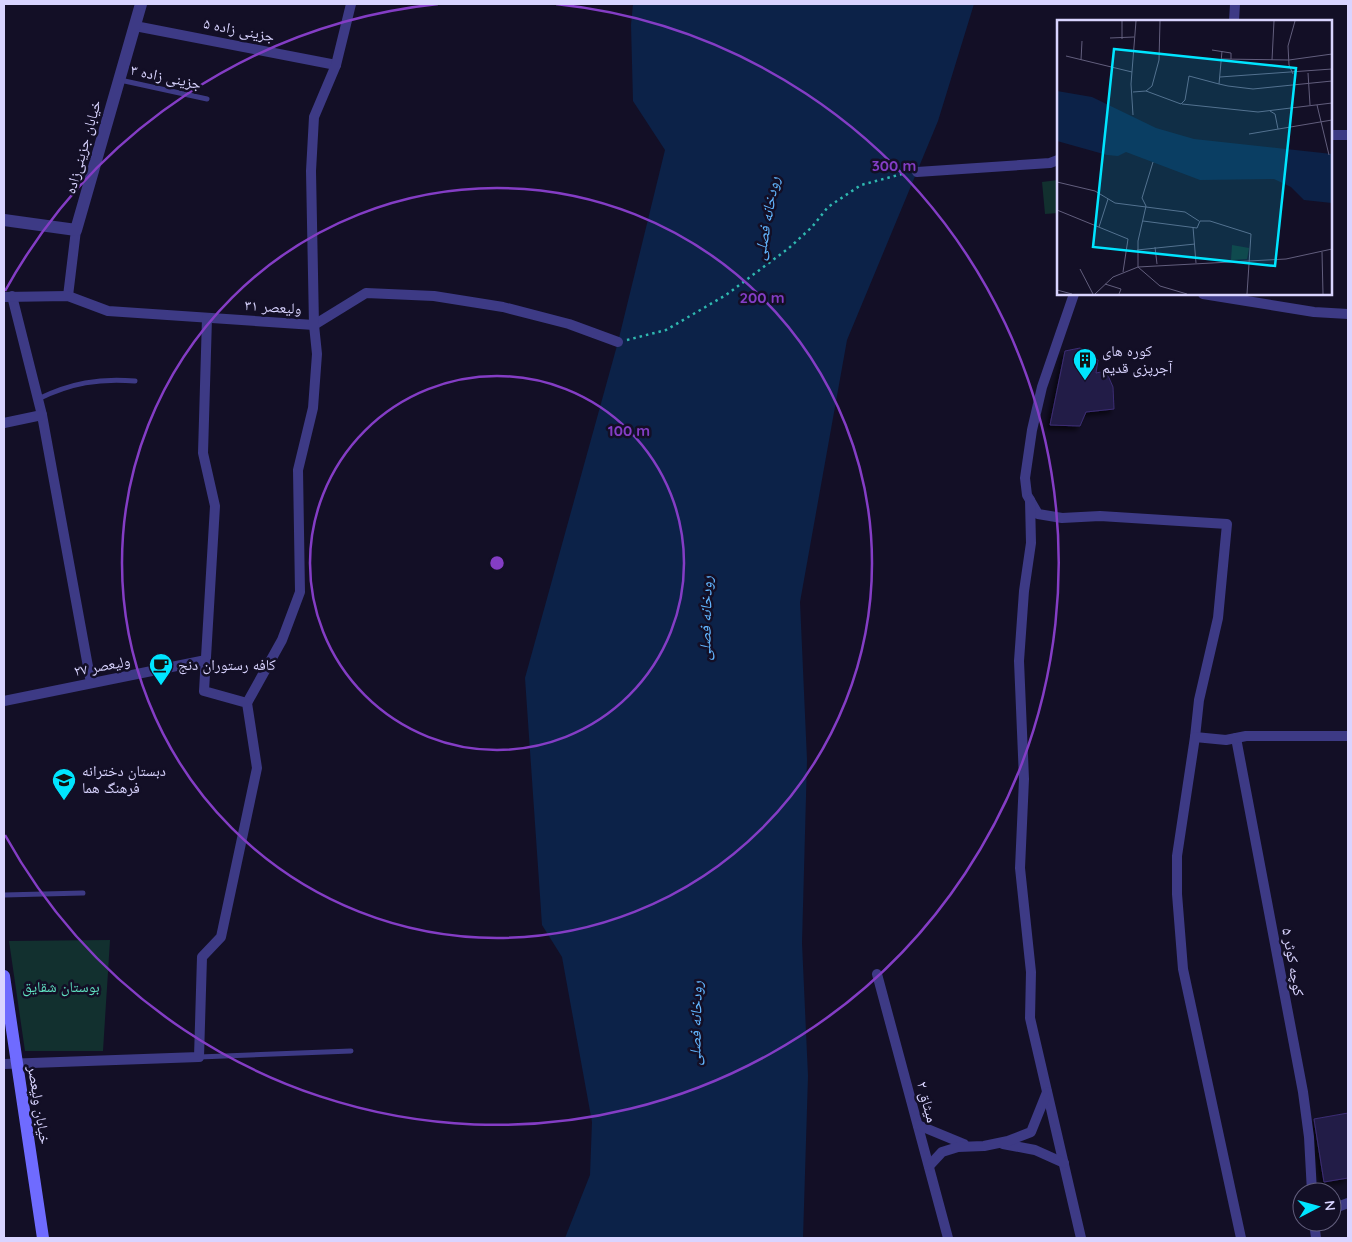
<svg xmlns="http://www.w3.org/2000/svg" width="1352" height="1242" font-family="Quicksand,'Noto Naskh Arabic',sans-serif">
<defs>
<filter id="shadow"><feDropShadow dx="-4" dy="4" stdDeviation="2.5" flood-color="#0009"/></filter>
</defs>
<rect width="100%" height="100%" fill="#130f26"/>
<!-- green -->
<g fill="#12302f">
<polygon points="1058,180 1058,213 1045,214 1042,182"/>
<polygon points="110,940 103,1051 25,1051 9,941"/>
</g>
<!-- water -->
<polygon fill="#0c2248" points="633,4 974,4 938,121 847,340 800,602 807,760 802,943 808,1076 803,1238 565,1238 590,1175 592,1122 562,957 542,925 525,678 618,342 665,150 633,101 631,25"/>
<!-- building -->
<g fill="#241b47" stroke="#3b2d73" filter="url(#shadow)">
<polygon points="1080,348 1098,360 1096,373 1106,371 1113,387 1114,409 1086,412 1080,426 1050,425 1065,351"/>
<polygon points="1348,1113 1348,1178 1324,1182 1314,1119"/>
</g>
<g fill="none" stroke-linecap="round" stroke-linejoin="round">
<!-- path -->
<polyline stroke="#2fb8b0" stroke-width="2.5" stroke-dasharray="2.5 4" stroke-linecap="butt" points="627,340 666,330 726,295 789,248 812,227 828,207 861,185 906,173"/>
<!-- service -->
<g stroke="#3d3a85" stroke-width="5">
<polyline points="120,80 207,99"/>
<path d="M 38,399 C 71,383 99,378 135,381"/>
<polyline points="4,895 83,893"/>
<polyline points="199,1057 351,1051"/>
</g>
<!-- minor -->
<g stroke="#3d3a85" stroke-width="10">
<polyline points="1234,21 1235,4"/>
<polyline points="135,26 336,65"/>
<polyline points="1331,135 1348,135"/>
<polyline points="917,172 1050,163 1058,160"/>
<polyline points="1074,294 1042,387 1032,430 1025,478 1027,495 1038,514 1062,518 1100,516 1227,524 1218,618 1199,700 1195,737"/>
<polyline points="1203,294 1314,312 1348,314"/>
<polyline points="12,296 42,415 91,683"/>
<polyline points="68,296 76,230"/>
<polyline points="4,297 68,296 108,311 314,325 366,293 434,296 503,307 569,324 618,342"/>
<polyline points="4,423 42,415"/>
<polyline points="1030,500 1031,543 1024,591 1019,661 1024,779 1020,868 1031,972 1030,1018 1081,1238"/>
<polyline points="4,701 206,660"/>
<polyline points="247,703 282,640 300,592 298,470 313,408 317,354 314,325 311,171 314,117 336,65 351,4"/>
<polyline points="1236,738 1303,1092 1309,1137 1312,1192"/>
<polyline points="877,974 948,1238"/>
<polyline points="4,1064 199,1057 202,957 221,937 257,768 247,703 204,691 215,506 203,453 207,318"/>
<polyline points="918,1125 964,1144"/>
<polyline points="1003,1144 1035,1150 1064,1163"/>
<polyline points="929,1166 942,1152 958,1147 984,1146 1008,1141 1031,1132 1047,1092"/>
<polyline points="1332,1209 1348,1203"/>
<polyline points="1314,1222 1316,1238"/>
<polyline points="1241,1238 1183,969 1177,894 1177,856 1195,737 1226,740 1246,736 1348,736"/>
</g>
<!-- tertiary -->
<polyline stroke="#3d3a85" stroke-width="12" points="4,220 76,230 141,4"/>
<!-- secondary -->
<polyline stroke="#6f6bff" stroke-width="12" points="4,976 43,1238"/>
</g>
<!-- distance rings -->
<g fill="none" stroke="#843dc5" stroke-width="2.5">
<circle cx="497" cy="563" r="187"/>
<circle cx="497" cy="563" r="375"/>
<path d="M5 291A562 562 0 0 1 438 4M556 4A562 562 0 1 1 5 835"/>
</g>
<!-- icons -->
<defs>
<g id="building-pin" transform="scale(1.25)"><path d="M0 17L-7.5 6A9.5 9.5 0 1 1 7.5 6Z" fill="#00e5ff" stroke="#130f26"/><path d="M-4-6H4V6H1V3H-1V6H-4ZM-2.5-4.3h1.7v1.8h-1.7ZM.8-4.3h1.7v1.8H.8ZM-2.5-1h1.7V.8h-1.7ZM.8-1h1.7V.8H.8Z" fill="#111"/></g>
<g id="cafe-pin" transform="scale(1.25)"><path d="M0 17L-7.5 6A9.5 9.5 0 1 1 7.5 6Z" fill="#00e5ff" stroke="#130f26"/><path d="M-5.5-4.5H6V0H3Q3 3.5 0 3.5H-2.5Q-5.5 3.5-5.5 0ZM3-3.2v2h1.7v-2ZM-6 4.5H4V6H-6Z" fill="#111"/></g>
<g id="school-pin" transform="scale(1.25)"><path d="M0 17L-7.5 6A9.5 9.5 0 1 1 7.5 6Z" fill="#00e5ff" stroke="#130f26"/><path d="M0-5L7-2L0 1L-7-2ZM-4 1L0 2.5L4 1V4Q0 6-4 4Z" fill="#111"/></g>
</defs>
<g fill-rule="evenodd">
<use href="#building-pin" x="1085" y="360"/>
<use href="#cafe-pin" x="161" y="665"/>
<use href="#school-pin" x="64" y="780"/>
</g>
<g text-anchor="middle" stroke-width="5" stroke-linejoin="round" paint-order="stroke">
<!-- street labels -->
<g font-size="15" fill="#d9d4ff" stroke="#130f26">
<text transform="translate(239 30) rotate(11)" y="5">جزینی زاده ۵</text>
<text transform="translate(166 77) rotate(12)" y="5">جزینی زاده ۳</text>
<text transform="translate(83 147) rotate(-74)" y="5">خیابان جزینی‌زاده</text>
<text transform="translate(273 307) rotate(4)" y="5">ولیعصر ۳۱</text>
<text transform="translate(102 666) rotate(-11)" y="5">ولیعصر ۲۷</text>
<text transform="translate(1293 962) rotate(80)" y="5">کوچه کوثر ۵</text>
<text transform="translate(927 1102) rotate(75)" y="5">میثاق ۲</text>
<text transform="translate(39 1105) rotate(81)" y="5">خیابان ولیعصر</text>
</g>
<!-- poi labels -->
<g font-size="15" fill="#d9d4ff" stroke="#130f26" text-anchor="start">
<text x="1102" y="356">کوره های<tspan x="1102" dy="17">آجرپزی قدیم</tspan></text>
<text x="178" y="670">کافه رستوران دنج</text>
<text x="82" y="776">دبستان دخترانه<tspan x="82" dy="17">فرهنگ هما</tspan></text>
</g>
<!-- park labels -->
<g font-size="15" fill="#5fe0c0" stroke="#130f26">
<text x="61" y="992">بوستان شقایق</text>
</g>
<!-- water labels -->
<g font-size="16" font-style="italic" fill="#62b6ff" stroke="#130f26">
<text transform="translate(766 218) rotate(-80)" y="6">رودخانه فصلی</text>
<text transform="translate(705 618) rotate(-89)" y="6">رودخانه فصلی</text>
<text transform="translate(695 1023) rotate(-89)" y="6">رودخانه فصلی</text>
</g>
</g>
<!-- overview -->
<g transform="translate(1057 20)">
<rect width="275" height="275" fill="#130f26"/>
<path d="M 175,225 L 192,228 L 190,239 L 174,240 Z" fill="#12302f"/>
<path d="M 0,71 L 35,77 L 99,108 L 137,119 L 275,134 L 275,183 L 247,180 L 234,167 L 217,159 L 143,160 L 69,132 L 61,136 L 50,135 L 0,121 Z" fill="#0c2248"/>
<path fill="none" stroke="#625e7d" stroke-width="1" d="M 65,1 L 65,19M 53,18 L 77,17M 155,30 L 174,33 L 174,39M 165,31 L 162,64 L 171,66 L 196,69 L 275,61M 9,36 L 75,52M 165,39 L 232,40 L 275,34M 24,40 L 25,21M 215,40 L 217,1M 251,53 L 253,85M 236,54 L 232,45 L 231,26 L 238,1M 163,57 L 275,49M 89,71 L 95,66 L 102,40 L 103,1M 76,72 L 89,71 L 124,84 L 128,80 L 132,56 L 162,64M 125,84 L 201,92 L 275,83M 260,85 L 272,135M 213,91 L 218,94 L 221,109M 76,95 L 74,64 L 79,1M 192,114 L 275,100M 96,142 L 85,178 L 89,186 L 81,221 L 81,247 L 103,266 L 130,274M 0,162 L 38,171 L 58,183 L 128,192 L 142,201M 0,190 L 71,219 L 66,252M 86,201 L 140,208 L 143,201 L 153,201 L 194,214 L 190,274M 42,207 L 51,179M 136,207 L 139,243M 98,227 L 100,244M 80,230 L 138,224M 265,232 L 266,274M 23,249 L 36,274M 48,264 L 64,269 L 62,274M 0,270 L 15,274M 38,274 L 56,257 L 81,247 L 229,239 L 275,229"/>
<path fill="#00e5ff" fill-opacity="0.15" stroke="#00e5ff" stroke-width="2.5" d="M 57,29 L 239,48 L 218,246 L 36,227 Z"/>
<rect width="275" height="275" fill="none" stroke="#d9d4ff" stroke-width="2.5"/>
</g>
<circle cx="497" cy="563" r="8" fill="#843dc5" stroke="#130f26" stroke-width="2.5"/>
<g font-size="15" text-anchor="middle" font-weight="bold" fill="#843dc5" stroke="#130f26" stroke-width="5" stroke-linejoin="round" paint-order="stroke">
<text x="894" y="171">300 m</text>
<text x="762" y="303">200 m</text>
<text x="629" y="436">100 m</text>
</g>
<!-- border -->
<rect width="1352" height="1242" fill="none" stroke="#d9d4ff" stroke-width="10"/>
<!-- north arrow -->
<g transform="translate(1317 1207) rotate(84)"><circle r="24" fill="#130f26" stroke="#625e7d"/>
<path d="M0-4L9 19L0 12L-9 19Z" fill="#00e5ff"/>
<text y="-8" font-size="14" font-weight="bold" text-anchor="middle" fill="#d9d4ff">N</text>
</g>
</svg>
